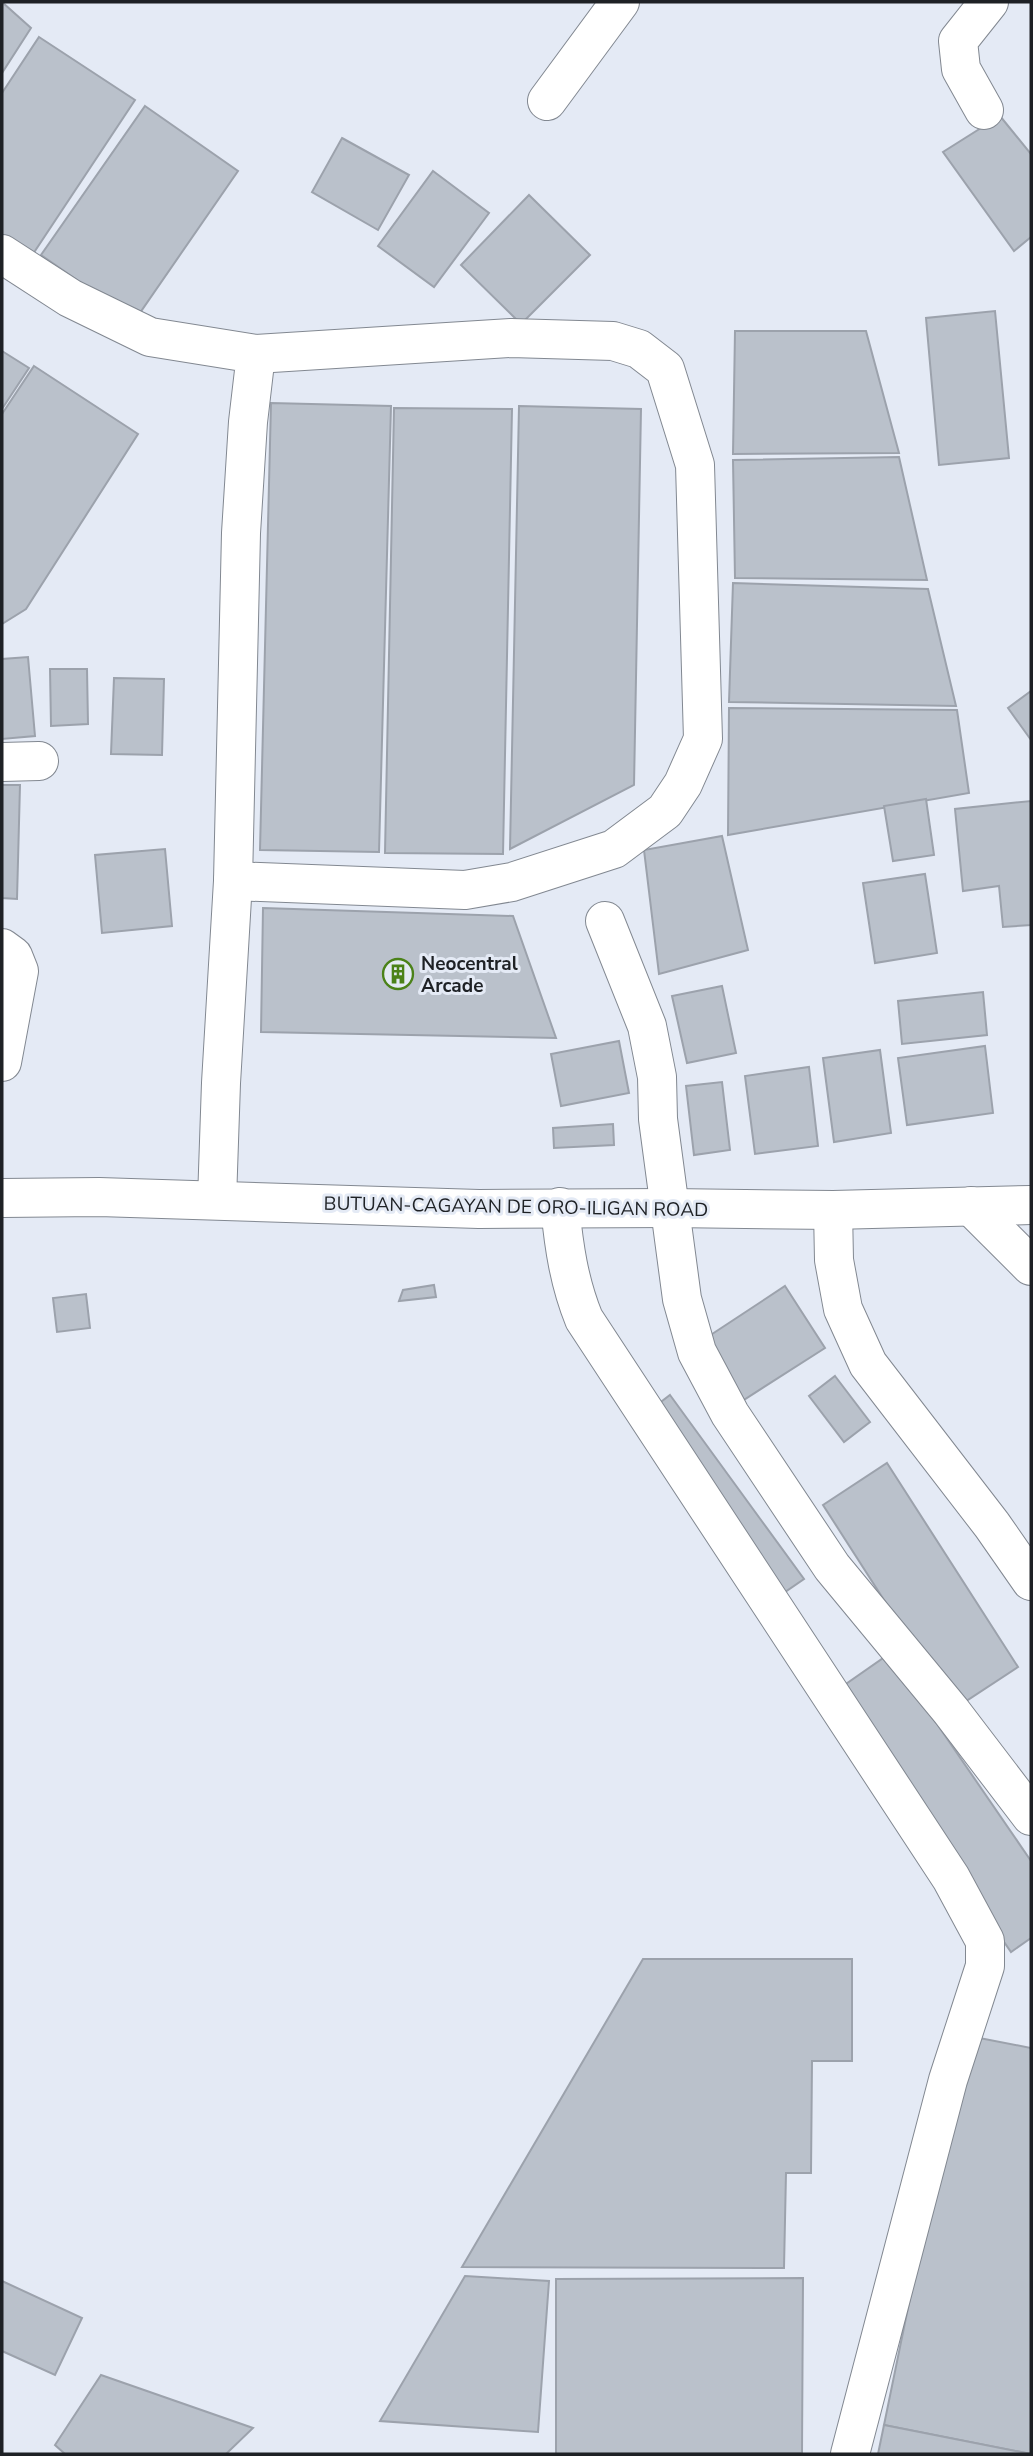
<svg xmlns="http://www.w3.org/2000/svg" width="1033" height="2456" font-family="'Nunito Sans',sans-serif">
<rect width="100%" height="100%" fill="#e4eaf5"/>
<!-- building -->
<g fill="#bac1cb" stroke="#9ca2ac" stroke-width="2">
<polygon points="2,2 31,28 2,73"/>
<polygon points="39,37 135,100 31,257 2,237 2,93"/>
<polygon points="145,106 238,171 135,320 41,255"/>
<polygon points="1000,116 1031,154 1031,237 1014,251 943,152"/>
<polygon points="342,138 409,175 378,230 312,192"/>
<polygon points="433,171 489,213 434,287 378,246"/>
<polygon points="529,195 590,255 521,324 461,265"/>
<polygon points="995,311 1009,458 939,465 926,318"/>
<polygon points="735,331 866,331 899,453 733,454"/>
<polygon points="2,351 29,368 2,409"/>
<polygon points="34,366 138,434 26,609 2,624 2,414"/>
<polygon points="271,403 391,406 379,852 260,850"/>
<polygon points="519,406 641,409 634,785 510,849"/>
<polygon points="394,408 512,409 503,854 385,853"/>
<polygon points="899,457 927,580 735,578 733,460"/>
<polygon points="733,583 928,589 956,706 729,702"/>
<polygon points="28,657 35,736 2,739 2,659"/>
<polygon points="50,669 87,669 88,724 51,726"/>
<polygon points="114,678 164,679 162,755 111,754"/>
<polygon points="1031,691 1031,740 1008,708"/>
<polygon points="729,708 957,710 969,793 728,835"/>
<polygon points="2,785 20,785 17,899 2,898"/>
<polygon points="926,799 934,855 893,861 884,806"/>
<polygon points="1031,801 1031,925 1003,927 999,886 963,891 955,809"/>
<polygon points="722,836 748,950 659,974 644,850"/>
<polygon points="165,849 172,926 102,933 95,855"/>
<polygon points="925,874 937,953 875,963 863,883"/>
<polygon points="263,908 513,916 556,1038 261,1032"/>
<polygon points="722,986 736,1053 687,1063 672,996"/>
<polygon points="983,992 987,1035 902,1044 898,1001"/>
<polygon points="619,1041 629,1093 561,1106 551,1054"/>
<polygon points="985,1046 993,1113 907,1125 898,1058"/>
<polygon points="880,1050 891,1133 834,1142 823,1058"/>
<polygon points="809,1067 818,1146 755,1154 745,1076"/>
<polygon points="722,1082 730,1150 694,1155 686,1086"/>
<polygon points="613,1124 614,1145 554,1148 553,1128"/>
<polygon points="434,1285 436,1297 399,1301 403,1290"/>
<polygon points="785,1286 825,1348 739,1403 700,1342"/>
<polygon points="86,1294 90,1328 57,1332 53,1298"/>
<polygon points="835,1376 870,1422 844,1442 809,1396"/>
<polygon points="670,1395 804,1579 785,1592 653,1408"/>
<polygon points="887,1463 1018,1667 954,1709 823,1505"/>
<polygon points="889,1654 1031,1861 1031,1938 1011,1952 833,1693"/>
<polygon points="643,1959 852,1959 852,2061 812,2061 811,2173 786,2173 784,2268 462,2267"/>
<polygon points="964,2035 1031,2048 1031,2454 884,2425"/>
<polygon points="465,2276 549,2281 538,2432 380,2421"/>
<polygon points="803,2278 802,2453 556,2454 556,2279"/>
<polygon points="2,2281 82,2318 55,2375 2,2351"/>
<polygon points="101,2375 253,2428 226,2454 65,2454 55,2445"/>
<polygon points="884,2425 1031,2454 878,2454"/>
</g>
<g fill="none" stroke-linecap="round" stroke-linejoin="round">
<!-- minor casing -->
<g stroke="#828891" stroke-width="40">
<g id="minor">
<polyline points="547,101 620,2"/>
<polyline points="984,110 961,69 958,41 989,2"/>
<polyline points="2,254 70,298 150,337 256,354 248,422 241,533 233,881 221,1083 217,1200"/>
<polyline points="2,762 39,761"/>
<polyline points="233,881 465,890 512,882 614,849 665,811 683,784 703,739 695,465 665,369 639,349 613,341 511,338 256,354"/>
<polyline points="605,921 647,1026 657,1077 658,1119 682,1299 697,1352 730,1414 832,1567 951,1711 1031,1816"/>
<polyline points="2,948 13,956 19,971 2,1062"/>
<polyline points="971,1206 1031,1266"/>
<path d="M 560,1207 C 564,1247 569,1282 584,1319 L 951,1878 L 985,1941 L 985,1966 L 948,2080 L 850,2454"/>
<polyline points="833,1210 834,1260 843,1309 868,1364 992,1525 1031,1581"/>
</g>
</g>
<!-- highway casing -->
<g stroke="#828891" stroke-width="40">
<polyline id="highway" points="2,1198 99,1197 479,1209 670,1208 833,1210 1031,1205"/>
</g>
<!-- minor -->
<use href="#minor" stroke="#fff" stroke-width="38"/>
<!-- highway -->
<use href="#highway" stroke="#fff" stroke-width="38"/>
</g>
<!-- icons -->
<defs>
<g id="building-ring" transform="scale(1.575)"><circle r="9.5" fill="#e4eaf5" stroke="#4b8219" stroke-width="1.5"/><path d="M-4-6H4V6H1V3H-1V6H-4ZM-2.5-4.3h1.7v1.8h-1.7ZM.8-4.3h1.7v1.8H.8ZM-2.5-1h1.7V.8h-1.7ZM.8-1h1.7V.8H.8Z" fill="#4b8219"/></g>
</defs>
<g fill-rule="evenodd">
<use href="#building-ring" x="398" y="974"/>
</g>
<g text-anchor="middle" stroke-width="6" stroke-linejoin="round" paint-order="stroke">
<!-- poi labels -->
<g font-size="19" font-weight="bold" fill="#1e2125" stroke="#e4eaf5" text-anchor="start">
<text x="421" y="970">Neocentral<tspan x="421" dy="22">Arcade</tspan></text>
</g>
<!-- street labels -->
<g font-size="19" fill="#1e2125" stroke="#e4eaf5">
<text transform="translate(516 1206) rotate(1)" y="7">BUTUAN-CAGAYAN DE ORO-ILIGAN ROAD</text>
</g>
</g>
<!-- border -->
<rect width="1033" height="2456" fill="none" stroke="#1e2125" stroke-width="7"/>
</svg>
